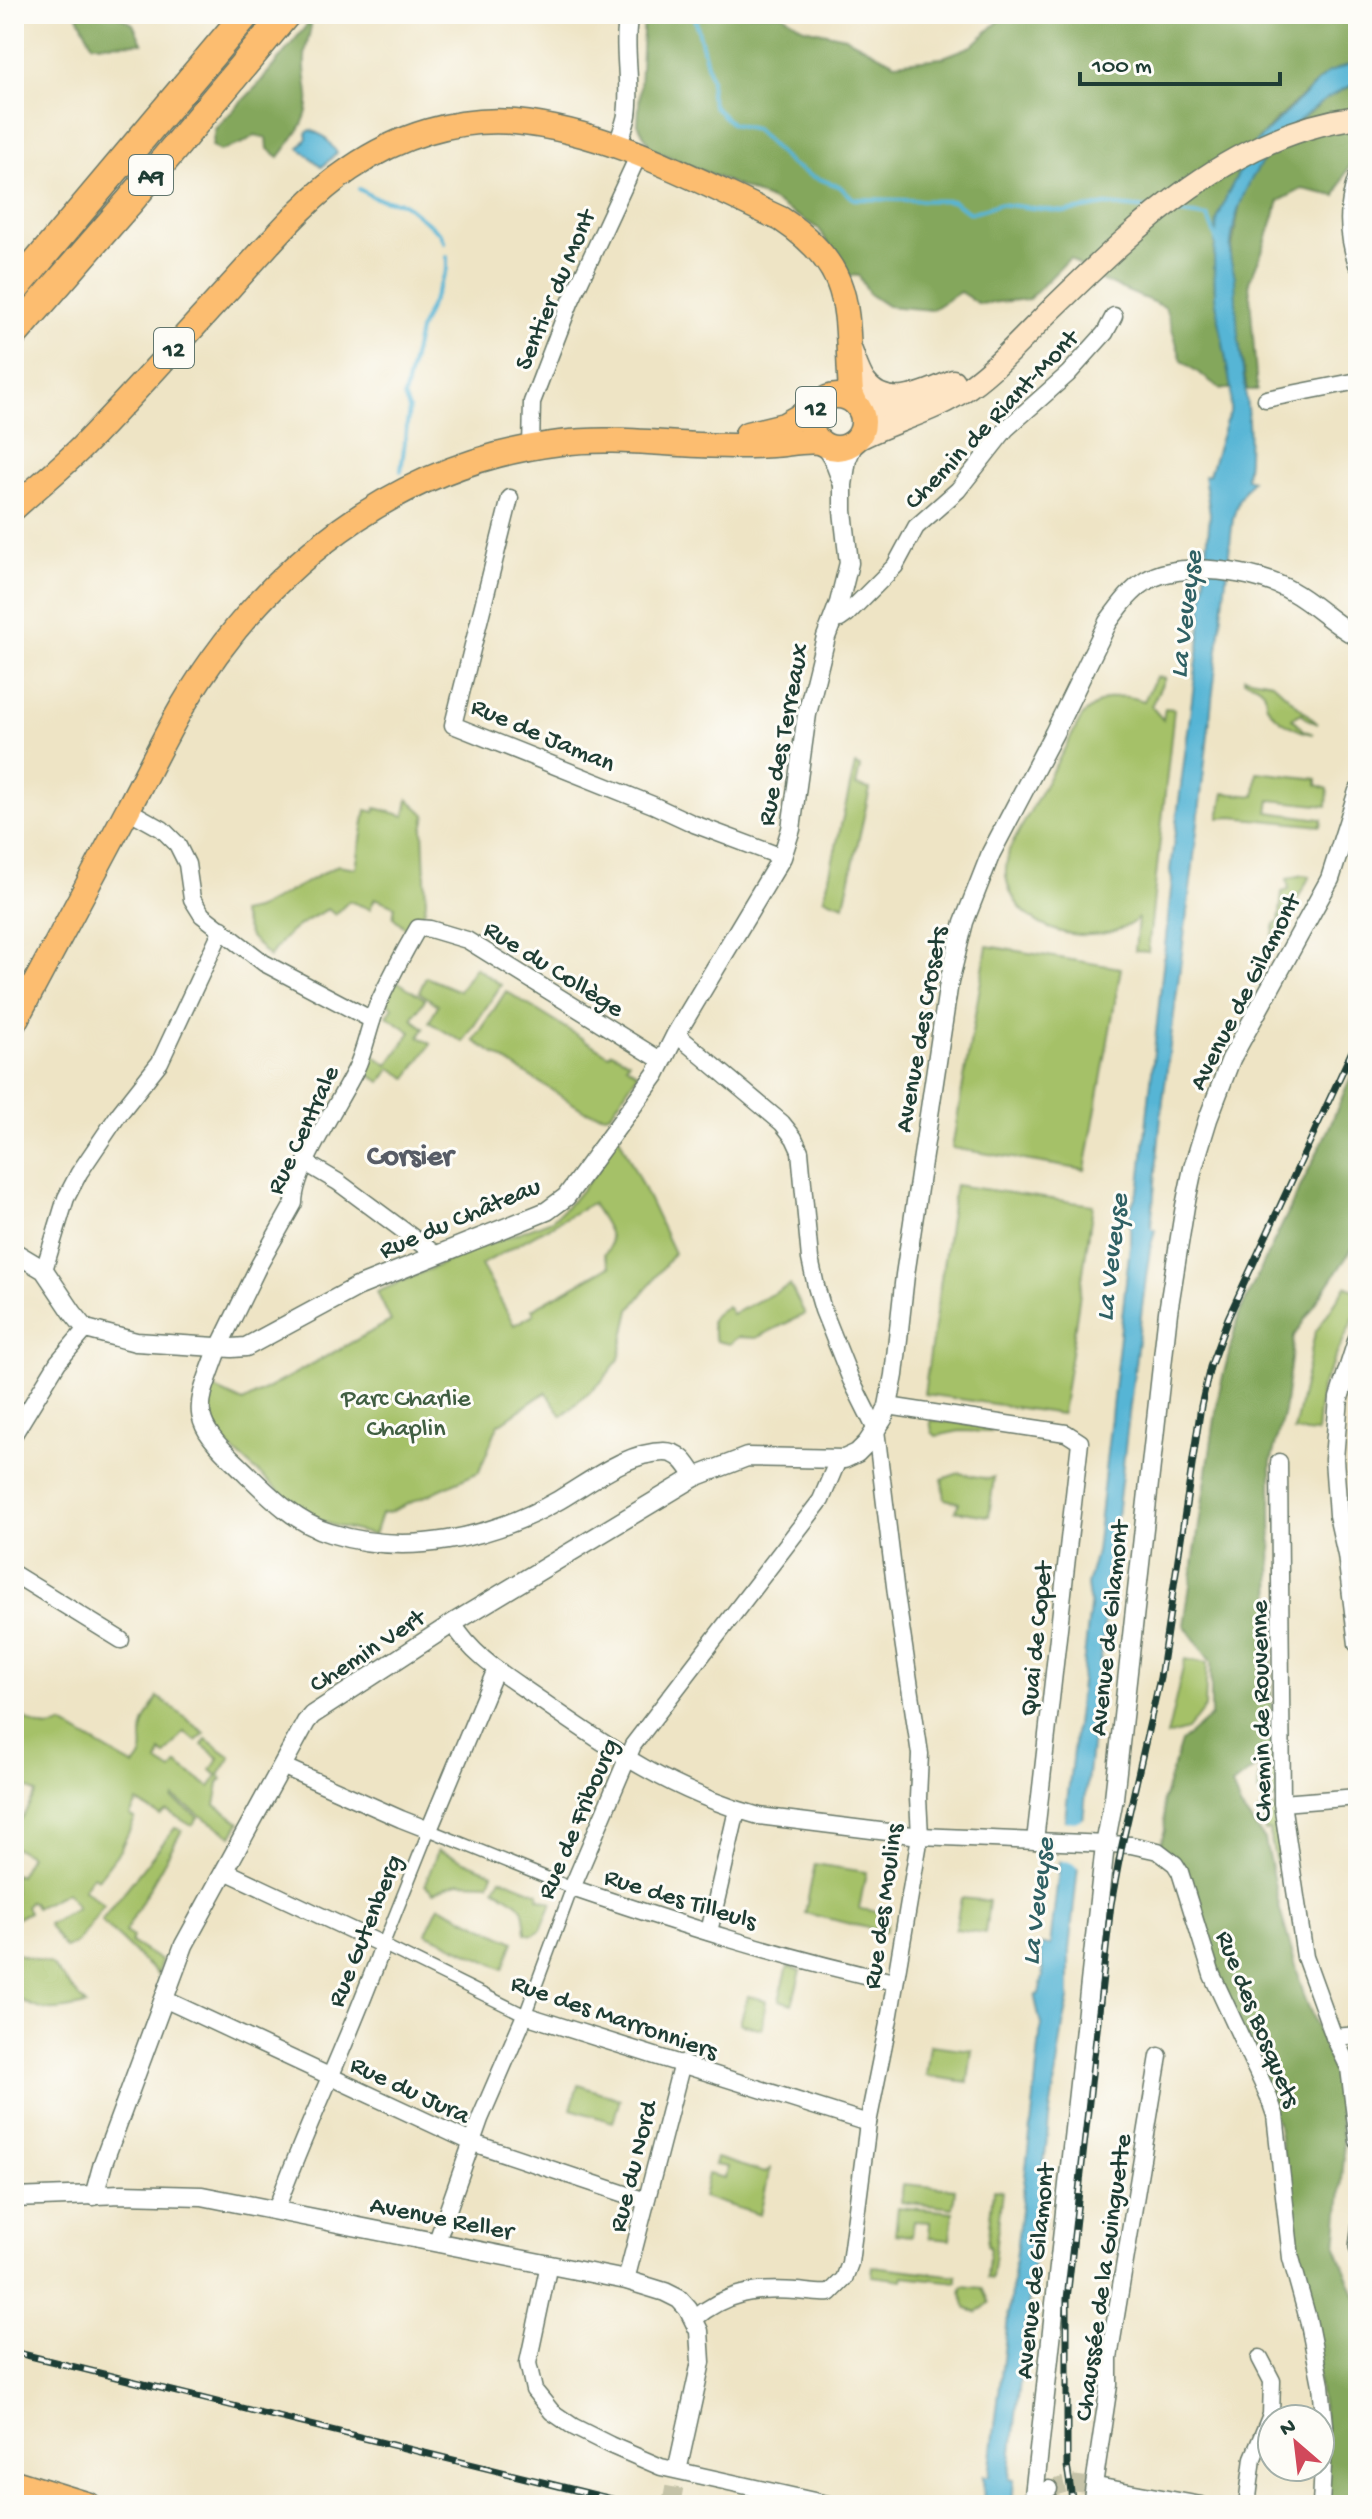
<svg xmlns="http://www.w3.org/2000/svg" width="1372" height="2519" font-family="'Gochi Hand',sans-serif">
<rect width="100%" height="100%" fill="#fdfcf7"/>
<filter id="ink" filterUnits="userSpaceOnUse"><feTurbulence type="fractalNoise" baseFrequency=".0125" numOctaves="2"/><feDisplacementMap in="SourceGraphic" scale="16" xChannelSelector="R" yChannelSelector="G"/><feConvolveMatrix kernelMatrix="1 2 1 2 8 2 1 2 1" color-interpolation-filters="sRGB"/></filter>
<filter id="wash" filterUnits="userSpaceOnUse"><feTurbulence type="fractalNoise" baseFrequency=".006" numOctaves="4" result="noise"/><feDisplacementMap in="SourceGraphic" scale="32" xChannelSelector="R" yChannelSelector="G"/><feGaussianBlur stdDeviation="1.8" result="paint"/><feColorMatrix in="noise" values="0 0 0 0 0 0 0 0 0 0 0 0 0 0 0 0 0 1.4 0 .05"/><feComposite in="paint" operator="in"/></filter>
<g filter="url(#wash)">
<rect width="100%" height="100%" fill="#eee4c5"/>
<!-- green -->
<g fill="#a5c168" stroke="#627f4e" stroke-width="2" fill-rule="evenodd">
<path d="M 1156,677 L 1165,678 L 1151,706 L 1163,720 L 1165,708 L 1174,709 L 1148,952 L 1135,951 L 1138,919 C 1096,951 1014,935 1006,875 C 1005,867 1008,858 1009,850 L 1083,715 C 1104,696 1117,692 1144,701 Z"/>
<path d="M 1244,677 L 1272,682 L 1318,724 L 1305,718 L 1302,713 L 1292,718 L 1303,730 L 1313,734 C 1298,732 1276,720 1268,707 C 1265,703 1266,699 1265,694 C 1262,684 1253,683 1244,680 Z"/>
<polygon points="855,765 860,767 856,786 870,789 844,905 824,898"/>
<polygon points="1257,772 1317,779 1317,785 1328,789 1327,806 1270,800 1268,812 1322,819 1321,826 1232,817 1219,818 1224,793 1255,796"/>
<path d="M 408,799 L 426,815 L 423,829 L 426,901 L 425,909 L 411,933 L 393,917 L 395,906 L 375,898 L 370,909 L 349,901 L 335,915 L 328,909 C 299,924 288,930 269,957 L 250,937 L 240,913 L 255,910 L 338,865 L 356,868 L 366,810 L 375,812 L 376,808 L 405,816 Z"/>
<polygon points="1302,875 1310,876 1271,947 1275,923 1279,923 1282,892 1289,890 1287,879"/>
<polygon points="987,946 1121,968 1085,1170 952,1148"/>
<polygon points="475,967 501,985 463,1042 429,1022 438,1005 419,992 426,977 459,991"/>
<polygon points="395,980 425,999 412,1019 424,1028 419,1037 431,1044 407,1078 391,1068 381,1082 362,1071 371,1053 388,1065 411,1032 387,1016 393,1007 383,1000"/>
<polygon points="506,991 609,1055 612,1052 629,1061 626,1065 638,1073 611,1113 606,1115 585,1111 474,1041"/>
<path d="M 615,1128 L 674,1253 L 630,1310 L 619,1359 L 601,1382 L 562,1416 L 546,1392 L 498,1425 L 479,1472 L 388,1513 L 381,1514 L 374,1535 L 332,1525 L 304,1513 L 228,1446 L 216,1430 L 208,1413 L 211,1387 L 243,1402 L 391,1321 L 377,1292 L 474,1250 L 552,1220 L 572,1201 L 599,1169 ZM 592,1203 C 600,1218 621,1240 604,1254 L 610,1266 L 532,1309 L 534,1314 L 514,1325 L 481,1265 Z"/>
<polygon points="955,1185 1093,1205 1062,1414 924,1394"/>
<path d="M 790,1285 L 805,1314 L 756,1338 L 738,1337 L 729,1344 L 716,1341 C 709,1320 707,1318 727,1306 L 732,1314 Z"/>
<polygon points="1346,1286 1358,1292 1358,1309 1321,1388 1317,1433 1294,1431 1315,1333"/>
<polygon points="930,1420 987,1426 991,1432 960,1431 936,1436 932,1432"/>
<polygon points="959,1473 988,1479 994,1477 989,1516 955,1511 959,1503 945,1499 942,1479"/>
<polygon points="1185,1659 1207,1663 1205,1707 1187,1730 1167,1736"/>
<path d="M 158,1697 L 205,1733 L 196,1741 L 184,1732 L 165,1756 L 161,1752 L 158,1762 L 172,1771 L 177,1764 L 210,1787 L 218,1776 L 211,1770 L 219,1758 L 202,1745 L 206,1739 L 231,1757 L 219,1775 L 222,1779 L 219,1783 L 215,1805 L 240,1822 L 232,1836 L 174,1798 L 173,1800 L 198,1817 L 192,1826 L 167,1811 L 160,1816 L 137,1802 L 130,1816 L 135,1819 L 120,1850 L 98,1879 L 93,1876 L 83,1889 L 104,1905 L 76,1944 L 65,1948 L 48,1924 L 77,1908 L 67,1892 L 36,1908 L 33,1902 L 29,1901 L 26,1906 L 29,1912 L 14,1920 L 14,1874 L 19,1876 L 30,1856 L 14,1847 L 14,1826 L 23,1816 L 36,1793 L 14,1780 L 14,1710 C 29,1722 43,1734 62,1724 L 134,1766 C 149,1751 139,1743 143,1728 C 145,1718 153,1707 158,1697 Z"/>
<polygon points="1279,1741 1278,1799 1262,1801 1261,1792 1258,1792 1260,1763 1272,1756 1272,1742"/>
<polygon points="1278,1807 1288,1871 1283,1871 1282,1866 1277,1868 1269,1830 1265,1831 1259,1810"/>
<polygon points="175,1828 182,1830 125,1932 133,1937 131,1942 161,1961 158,1975 101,1921"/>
<polygon points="438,1850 493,1873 489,1883 460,1882 433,1892 425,1885"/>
<polygon points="815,1864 866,1872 859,1909 889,1913 885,1932 805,1913"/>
<path d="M 501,1878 L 539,1893 L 538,1898 L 552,1903 L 541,1930 L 532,1935 L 526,1933 C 523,1893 519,1909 495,1887 Z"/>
<polygon points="961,1898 989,1901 985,1933 955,1929"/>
<polygon points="439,1906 514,1942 503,1969 426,1933"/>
<path d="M 14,1953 L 51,1964 L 86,2005 C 55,2012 40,2015 14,1995 Z"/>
<polygon points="788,1966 801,1971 792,2004 779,2000"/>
<polygon points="748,1996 766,2000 762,2029 740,2023"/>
<polygon points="930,2045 972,2050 968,2082 926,2076"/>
<polygon points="578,2085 620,2099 613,2122 571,2109"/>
<polygon points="716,2158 765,2173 770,2169 760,2215 703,2197 708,2174 725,2178 727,2167 714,2165"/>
<polygon points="903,2184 955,2189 953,2208 901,2202"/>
<polygon points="993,2190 1002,2191 992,2279 987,2278 990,2246 987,2245"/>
<polygon points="898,2207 953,2212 950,2240 929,2238 930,2222 914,2221 912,2236 895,2234"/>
<polygon points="873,2266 957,2276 957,2282 903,2276 902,2280 872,2276"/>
<polygon points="963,2286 982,2288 989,2303 977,2313 966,2308 961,2293"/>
</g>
<!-- forest -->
<g fill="#84a75c" stroke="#527248" stroke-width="2">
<polygon points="77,14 115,14 133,24 142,43 92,44"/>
<polygon points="644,14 782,14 804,28 845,37 895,63 941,58 972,46 1001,19 1000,14 1358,14 1358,61 1327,73 1277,119 1254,144 1227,195 1217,220 1214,258 1215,296 1231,389 1221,389 1182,361 1165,307 1098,279 1070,258 1029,299 979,304 960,292 931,310 887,306 869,294 859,276 848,275 819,229 771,200 651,149 638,124"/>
<path d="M 311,20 C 312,33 305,44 305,58 C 304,71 307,82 308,95 C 311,120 293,138 279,157 L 268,149 L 267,138 L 255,135 L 243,143 L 220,151 L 212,146 L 215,129 L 257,86 Z"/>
<polygon points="1358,83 1358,153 1346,172 1336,196 1302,189 1279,201 1262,252 1249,282 1257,390 1247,390 1237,330 1234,274 1230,257 1240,204 1252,174 1296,123 1330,96"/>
<polygon points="1358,1060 1358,1240 1294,1336 1284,1411 1271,1462 1272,1756 1232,1785 1240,1807 1265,1840 1280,1910 1305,1998 1335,2072 1344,2157 1336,2247 1358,2302 1358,2505 1321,2505 1325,2425 1278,2125 1231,2020 1184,1881 1158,1851 1165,1830 1163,1800 1181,1742 1211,1716 1211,1662 1184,1625 1219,1392 1239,1314 1328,1130"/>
</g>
<!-- water -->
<g fill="#56b5d5" stroke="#3a7984" stroke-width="2">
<path d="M 1358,61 L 1358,83 C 1329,93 1305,114 1284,135 C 1253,168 1232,208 1230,255 C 1230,262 1234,270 1235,278 C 1236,296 1236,315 1238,333 C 1244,382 1253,428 1246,478 L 1252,480 L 1239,499 L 1233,518 L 1192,874 L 1161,1116 L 1151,1228 L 1155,1230 L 1150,1249 C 1138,1332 1129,1415 1119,1499 C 1114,1535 1115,1573 1106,1608 L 1069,1950 L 1069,2000 L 1063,2026 L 1049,2120 L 1009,2479 L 1014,2480 L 1012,2505 L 984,2505 L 983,2476 L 989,2476 L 1032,2118 L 1041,2025 L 1035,1998 L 1036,1995 L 1039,1994 L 1043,1976 L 1040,1945 L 1050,1945 L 1090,1607 L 1087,1585 L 1096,1552 L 1130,1245 L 1130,1210 L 1140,1185 L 1172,880 L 1170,871 L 1200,637 L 1210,513 L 1204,476 L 1209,475 L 1226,421 L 1230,413 L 1231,389 L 1215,296 L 1214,258 L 1217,221 L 1227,195 L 1254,144 L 1327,73 Z"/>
<polygon points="311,130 325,137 337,153 322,167 299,148 307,138 306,133"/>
</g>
<!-- pier -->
<polygon fill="#eee4c5" points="1089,1816 1082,1871 1072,1862 1056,1860 1061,1821 1076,1822"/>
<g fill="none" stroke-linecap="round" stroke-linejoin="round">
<!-- stream -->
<g stroke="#56b5d5" stroke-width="4">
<polyline points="694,14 711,80 710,95 714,107 732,124 755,129 790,164 811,176 839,186 854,199 952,201 970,213 999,204 1066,212 1106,205 1150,209"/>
<polyline points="359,189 375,198 403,203 440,233 445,243"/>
<polyline points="1175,212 1208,217 1218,244"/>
<polyline points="401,471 409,409 404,397 419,331 447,269 447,257"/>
</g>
</g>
</g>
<g filter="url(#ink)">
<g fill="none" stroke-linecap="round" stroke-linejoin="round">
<!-- minor-tunnel -->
<polyline stroke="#c5c3a8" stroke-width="16" stroke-dasharray="16 8" stroke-linecap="butt" points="1049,2489 1071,2483 1102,2487"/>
<!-- tertiary-tunnel -->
<polyline stroke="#c5c3a8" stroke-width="18" stroke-dasharray="18 9" stroke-linecap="butt" points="671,2505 679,2462"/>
<!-- pedestrian casing -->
<g stroke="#677767" stroke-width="14">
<g id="pedestrian">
<polygon points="429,1830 572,1888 525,2015 383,1945"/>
<polyline points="1358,2222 1355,2247 1358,2258"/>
</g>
</g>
<!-- minor casing -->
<g stroke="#677767" stroke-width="19">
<g id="minor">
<polyline points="1266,399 1358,381"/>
<polyline points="531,448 532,402 570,303 639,154"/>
<polyline points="510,498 453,725 653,805 694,824 782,857"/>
<polyline points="834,618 840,619 847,614 895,566 916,527 958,490 1006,429 1068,374 1105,333 1114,316"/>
<polyline points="128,810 162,829 177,844 187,864 192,899 202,915 264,963 372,1020"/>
<path d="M 676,1034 L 782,1123 L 794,1138 L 800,1151 L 810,1259 L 816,1286 L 823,1310 L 851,1380 L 876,1430 L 896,1594 L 920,1754 L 918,1798 L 920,1836 L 890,2014 L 868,2123 L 850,2263 L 844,2279 L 830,2293 C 819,2294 808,2292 797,2291 C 757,2288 726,2292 694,2319"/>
<polyline points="306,1163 338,1182 435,1254"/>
<polyline points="44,1270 66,1198 79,1173 119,1114 160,1062 222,929"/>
<path d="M 219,1347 L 258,1267 L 294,1203 C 294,1169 340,1102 356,1069 C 366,1048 369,1025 378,1004 C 390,978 404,952 418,928 L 430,929 L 467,940 L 662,1061"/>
<polyline points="888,1406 1066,1433 1080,1442 1035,1841"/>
<polyline points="14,1434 58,1362 86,1329"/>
<path d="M 838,1460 L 821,1500 L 633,1745 L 572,1888 C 678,1924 785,1958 894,1982"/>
<polyline points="1279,1462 1282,1803 1305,1957 1334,2037 1349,2068 1358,2141"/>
<polyline points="14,1574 121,1640"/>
<path d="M 453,1623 C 472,1657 508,1677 539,1699 C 612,1750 672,1792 759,1816 L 920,1836 L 1131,1845 L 1158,1851 L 1175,1864 L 1180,1872 L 1212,1975 L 1268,2095 L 1275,2115 L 1291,2258 L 1308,2319 L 1321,2385 L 1325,2425 L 1321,2505"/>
<polyline points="282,1766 401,1819 429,1830 496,1669"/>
<polyline points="1282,1803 1358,1797"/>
<path d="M 225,1871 L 383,1945 C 352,2035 308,2120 276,2210"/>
<polyline points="709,1932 737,1810"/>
<polyline points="164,1999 473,2143 646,2201"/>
<polyline points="1334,2037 1358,2035"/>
<polyline points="437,2241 480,2119 525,2015 868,2123"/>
<polyline points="549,2264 528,2363 534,2390 552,2412 574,2427 610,2445 661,2467 832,2505"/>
<polyline points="626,2280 682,2063"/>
<polyline points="1102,2487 1201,2505"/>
<polyline points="1034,2497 1049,2489"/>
<polyline points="1091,2505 1109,2385 1109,2358 1159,2056"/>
<polyline points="1247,2505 1253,2458 1271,2415 1272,2381 1260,2358"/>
</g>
</g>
<!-- tertiary casing -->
<g stroke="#677767" stroke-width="21">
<g id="tertiary">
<path d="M 618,145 C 621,135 625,125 627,115 C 632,82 622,47 629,14"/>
<path d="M 1358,177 C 1347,206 1348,235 1358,264"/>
<polyline points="824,445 834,461 842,482"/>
<polyline points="14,1252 44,1270 73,1313 86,1329 136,1342 232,1348 246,1347 357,1287 547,1211 566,1197 656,1074 676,1034 782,857 791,829 807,714 826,637 839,603 849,563 843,511 843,485 847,459 855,441"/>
<polyline points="1358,1338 1339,1398 1334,1459 1338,1515 1347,1555 1358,1644"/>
<path d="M 219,1347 C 197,1408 186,1417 238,1465 C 265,1491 293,1522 330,1533 C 406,1557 491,1539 559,1500 C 590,1482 627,1452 664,1452 C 680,1452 687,1464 695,1477"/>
<path d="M 94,2196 L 103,2163 L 184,1945 L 306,1722 L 312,1715 L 453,1623 L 695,1477 L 747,1457 L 844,1459 L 857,1453 L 867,1443 L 883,1419 L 888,1406 L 894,1375 L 905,1275 L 949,982 L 964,922 L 991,853 L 1054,733 L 1108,622 C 1119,607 1130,591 1146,581 C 1180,560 1258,571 1291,591 C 1315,604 1334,625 1358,637"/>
<polyline points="14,2198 122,2194 202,2196 626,2280 665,2292 679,2299 688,2309 699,2331 701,2362 679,2462"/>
<polyline points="1033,2505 1105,1845 1114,1798 1168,1312 1185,1206 1193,1168 1208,1119 1231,1059 1330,879 1358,791"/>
</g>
</g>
<!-- secondary casing -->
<g stroke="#677767" stroke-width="25">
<g id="secondary">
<path d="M 851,351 C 855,361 858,372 864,381 C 886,413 926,393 953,381"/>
<polyline points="861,411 887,413 906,408"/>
<path d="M 858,439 C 894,420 935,412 969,387 C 999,365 1023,338 1049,312 C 1137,226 1230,134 1358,117"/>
</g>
</g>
<!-- primary casing -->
<g stroke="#677767" stroke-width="27">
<g id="primary">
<circle cx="837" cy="422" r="26"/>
<polyline points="747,434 784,425 816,407"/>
<path d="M 14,508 C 36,488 60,469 81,448 C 132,396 180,341 229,288 C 266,248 305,199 350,169 C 398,136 456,117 515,122 C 610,131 696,180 781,219 C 858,270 845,312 851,393 L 855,402"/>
<path d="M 14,1023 C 52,951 90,880 128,809 C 146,775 163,740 182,707 C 264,567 396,463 560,443 C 607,437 653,443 699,445 C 723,446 748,447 772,445 C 789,444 803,440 820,442"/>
<polyline points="14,2482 89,2505"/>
</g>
</g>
<!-- motorway casing -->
<g stroke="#677767" stroke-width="31">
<g id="motorway">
<polyline points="14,290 246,14"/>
<polyline points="14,334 130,201 286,14"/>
</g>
</g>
<!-- pedestrian -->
<use href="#pedestrian" stroke="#fff" stroke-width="11"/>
<!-- minor -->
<use href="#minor" stroke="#fff" stroke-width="16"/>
<!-- tertiary -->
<use href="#tertiary" stroke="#fff" stroke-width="18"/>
<!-- secondary -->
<use href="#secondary" stroke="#fee5c5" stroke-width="22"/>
<!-- primary -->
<use href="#primary" stroke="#fcbd6f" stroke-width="24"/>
<!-- motorway -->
<use href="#motorway" stroke="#fcbd6f" stroke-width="28"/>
<!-- rail casing -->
<g stroke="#1f3d34" stroke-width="7">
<g id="rail">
<polyline points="14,2352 636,2505"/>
<polyline points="1073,2505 1067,2466 1067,2299 1111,1904 1122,1845 1160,1678 1201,1406 1210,1367 1228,1318 1358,1038"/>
</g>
</g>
<!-- rail -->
<use href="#rail" stroke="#fdfcf7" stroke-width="4" stroke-dasharray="12" stroke-linecap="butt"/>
</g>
</g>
<g text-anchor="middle" stroke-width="6" stroke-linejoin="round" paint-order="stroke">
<!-- shield labels -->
<g fill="#fdfcf7" stroke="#62766e" stroke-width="2">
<rect x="129" y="155" width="44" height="40" rx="6"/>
<rect x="154" y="328" width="40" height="40" rx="6"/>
<rect x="796" y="387" width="40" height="40" rx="6"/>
</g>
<g font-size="24" font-weight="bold" fill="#1f3d34">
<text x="151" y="183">A9</text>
<text x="174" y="356">12</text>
<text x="816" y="415">12</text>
</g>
<!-- street labels -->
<g font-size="26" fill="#1f3d34" stroke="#fdfcf7">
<text transform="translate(553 289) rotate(-67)" y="9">Sentier du Mont</text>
<text transform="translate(990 418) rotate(-46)" y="9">Chemin de Riant-Mont</text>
<text transform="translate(544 733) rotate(23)" y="9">Rue de Jaman</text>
<text transform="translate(781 734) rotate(-79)" y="9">Rue des Terreaux</text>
<text transform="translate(555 967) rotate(32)" y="9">Rue du Collège</text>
<text transform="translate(1243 991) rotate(-63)" y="9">Avenue de Gilamont</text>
<text transform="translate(919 1029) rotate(-80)" y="9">Avenue des Crosets</text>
<text transform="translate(301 1129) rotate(-65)" y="9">Rue Centrale</text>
<text transform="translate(459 1216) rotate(-23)" y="9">Rue du Château</text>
<text transform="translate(1107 1628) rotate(-84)" y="9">Avenue de Gilamont</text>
<text transform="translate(1034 1639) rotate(-84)" y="9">Quai de Copet</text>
<text transform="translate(366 1649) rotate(-33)" y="9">Chemin Vert</text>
<text transform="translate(1259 1711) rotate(-91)" y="9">Chemin de Rouvenne</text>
<text transform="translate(576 1818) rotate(-67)" y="9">Rue de Fribourg</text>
<text transform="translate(681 1897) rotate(17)" y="9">Rue des Tilleuls</text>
<text transform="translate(881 1906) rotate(-82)" y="9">Rue des Moulins</text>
<text transform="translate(363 1930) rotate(-68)" y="9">Rue Gutenberg</text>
<text transform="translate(615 2015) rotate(19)" y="9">Rue des Marronniers</text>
<text transform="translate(1260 2018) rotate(68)" y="9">Rue des Bosquets</text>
<text transform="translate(411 2088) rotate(25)" y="9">Rue du Jura</text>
<text transform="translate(631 2166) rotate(-76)" y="9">Rue du Nord</text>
<text transform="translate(442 2216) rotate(11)" y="9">Avenue Reller</text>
<text transform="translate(1033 2271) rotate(-84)" y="9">Avenue de Gilamont</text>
<text transform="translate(1101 2277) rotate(-82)" y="9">Chaussée de la Guinguette</text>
</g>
<!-- park labels -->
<g font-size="26" fill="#405e41" stroke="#fdfcf7">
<text x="406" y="1405">Parc Charlie<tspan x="406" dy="30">Chaplin</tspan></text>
</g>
<!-- water labels -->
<g font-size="28" font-style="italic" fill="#306164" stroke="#fdfcf7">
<text transform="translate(1183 614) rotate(-83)" y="10">La Veveyse</text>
<text transform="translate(1109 1257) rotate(-83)" y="10">La Veveyse</text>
<text transform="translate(1035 1901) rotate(-83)" y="10">La Veveyse</text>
</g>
<!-- quarter labels -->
<g font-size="30" font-weight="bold" fill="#585d67" stroke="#fdfcf7">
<text x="410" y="1164">Corsier</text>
</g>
</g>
<!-- margin -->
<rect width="1372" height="2519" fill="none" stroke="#fdfcf7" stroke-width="48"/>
<!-- north arrow -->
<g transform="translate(1296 2443) rotate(332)"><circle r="38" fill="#fdfcf7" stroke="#a4b0a9" stroke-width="2"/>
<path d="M0-6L14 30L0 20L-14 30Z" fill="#d1495b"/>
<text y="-12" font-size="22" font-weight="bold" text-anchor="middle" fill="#1f3d34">N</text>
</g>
<!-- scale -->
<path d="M1080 72v12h200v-12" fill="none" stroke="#1f3d34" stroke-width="4"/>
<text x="1092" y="72" font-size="24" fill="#1f3d34" stroke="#fdfcf7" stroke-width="6" paint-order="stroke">100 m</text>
</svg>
